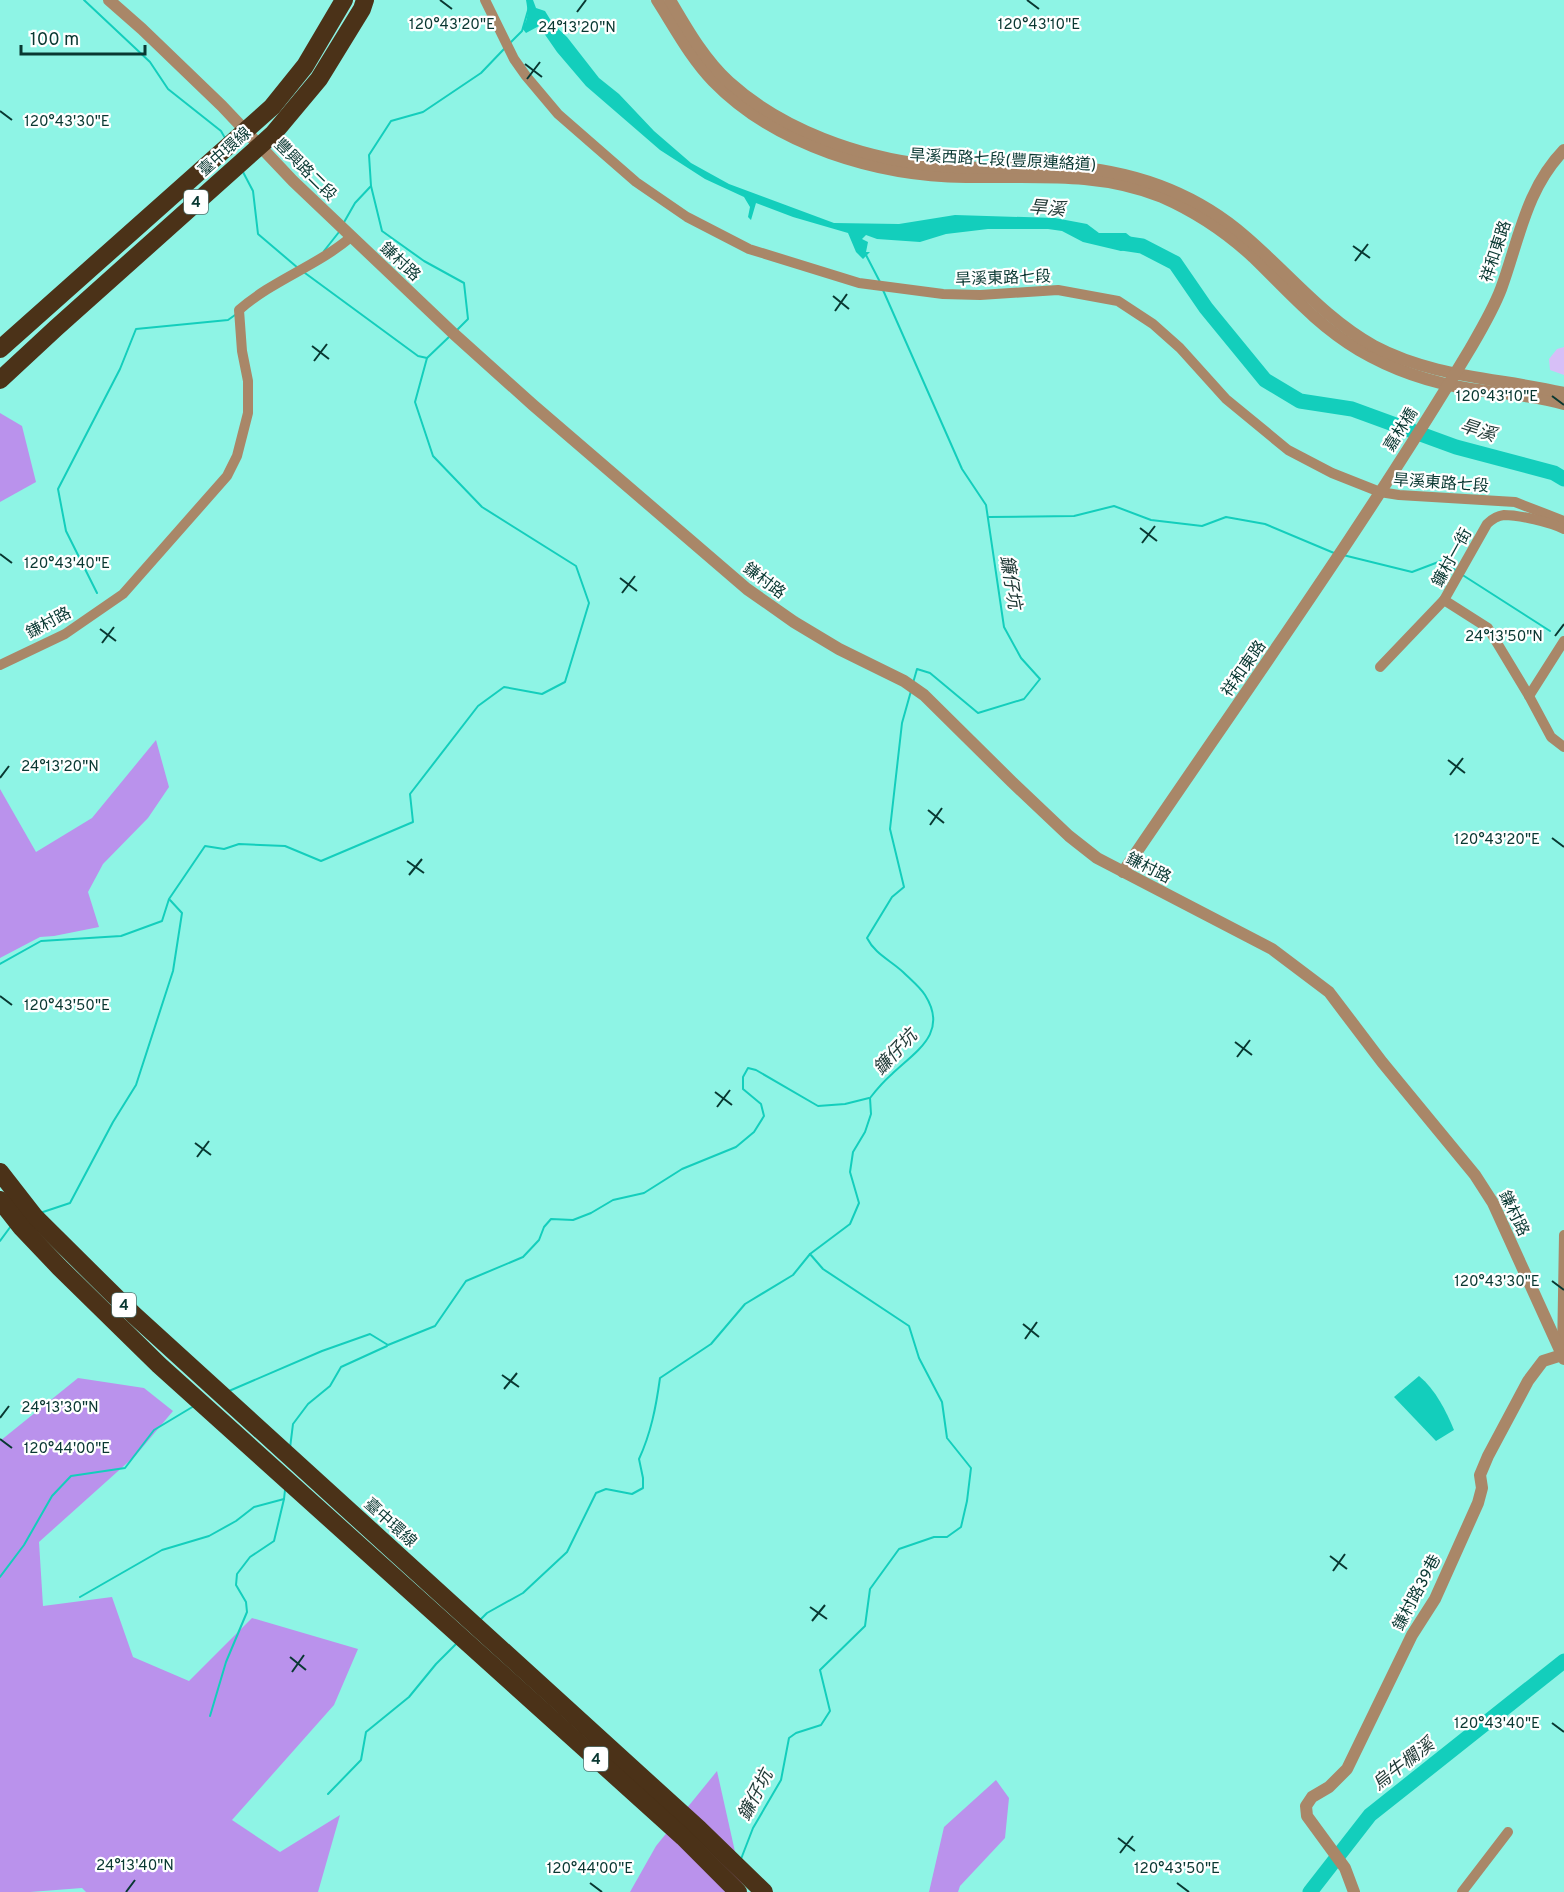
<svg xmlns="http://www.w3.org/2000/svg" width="1564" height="1892" font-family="Overpass,'Noto Sans TC',sans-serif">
<rect width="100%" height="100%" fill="#8ef4e5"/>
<!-- green -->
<polygon fill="#d7bff7" points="1564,347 1564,375 1550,370 1549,359 1557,349"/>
<!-- forest -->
<g fill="#ba92ec">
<polygon points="0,413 22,426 36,482 0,502"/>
<polygon points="156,740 169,787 148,818 103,864 88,892 99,927 54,936 40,937 0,958 0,789 36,852 92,818"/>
<polygon points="78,1378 144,1388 173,1411 136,1455 39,1542 43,1606 112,1597 133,1657 189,1681 252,1618 358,1649 334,1705 232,1820 280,1852 340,1815 318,1892 86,1892 82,1888 30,1892 0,1892 0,1441"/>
<polygon points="717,1771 744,1892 630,1892 656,1846"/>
<polygon points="996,1780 1009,1798 1005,1838 960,1886 958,1892 929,1892 944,1827"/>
</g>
<!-- water -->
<g fill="#13cebc">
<path d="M 526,0 L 533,0 L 536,8 L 545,11 L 553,24 L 567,37 L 599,78 L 619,94 L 654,131 L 691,163 L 729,184 L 834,223 L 899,224 L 955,215 L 1055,218 L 1087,224 L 1099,233 L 1126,233 L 1142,246 L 1121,251 L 1083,242 L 1062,231 L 1048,229 L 988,229 L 946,234 L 920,242 L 877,239 L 866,235 L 862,239 L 868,242 L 866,252 L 870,252 L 863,259 L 856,252 L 848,233 L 793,217 L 756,203 L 751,220 L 748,217 L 750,207 L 744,197 L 705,179 L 660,150 L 586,86 L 557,52 L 539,26 L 526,33 L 522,28 C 529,19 528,11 526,0 Z"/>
<path d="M 1419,1376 C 1436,1390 1446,1411 1454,1430 L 1436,1441 L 1394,1397 Z"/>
</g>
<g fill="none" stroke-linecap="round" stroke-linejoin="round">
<!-- stream -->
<g stroke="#13cebc" stroke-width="2">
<polyline points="84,0 150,62 168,89 221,131 225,138"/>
<polyline points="510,43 522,31 529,7"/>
<polyline points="243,172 253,191 258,234 298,268"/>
<polyline points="343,224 355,203 371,186"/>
<polyline points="324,251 339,232"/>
<polyline points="866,255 880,282"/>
<polyline points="305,273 418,356 427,358"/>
<polyline points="883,290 962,469 986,505 1004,627 1021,658 1040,679 1024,699 978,713 930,673 917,669 913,683"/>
<polyline points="457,330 468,319 464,283 424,261 382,231 371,186 369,155 391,121 423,112 481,73 504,49"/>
<polyline points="989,517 1074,516 1114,506 1151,520 1202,526 1226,517 1265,524 1334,553"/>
<polyline points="1343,555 1412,572 1441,561 1457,571"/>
<polyline points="1461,574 1550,631"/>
<polyline points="97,593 66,531 58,489 120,369 136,329 228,320 235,315"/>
<polyline points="0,964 41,941 121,936 162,921 169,899 205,846 224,849 239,844 285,846 321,861 413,822 410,794 478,706 504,687 542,694 565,682 589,603 576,566 482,507 433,456 415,402 427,358 450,336"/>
<polyline points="40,1213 70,1203 113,1122 136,1085 173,971 182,913 170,900"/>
<polyline points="0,1241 11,1226"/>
<polyline points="229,1391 322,1351 370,1334 388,1345 435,1326 466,1281 523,1257 539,1240 544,1227 551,1219 573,1220 591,1213 613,1200 644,1193 682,1169 736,1147 754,1132 764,1116 761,1104 743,1089 743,1077 748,1068 756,1070 818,1106 845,1104 869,1098"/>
<polyline points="290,1448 293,1424 308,1404 330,1386 341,1367 387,1346"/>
<polyline points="0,1577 24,1545 52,1496 71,1476 125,1468 154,1430 194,1406"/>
<polyline points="80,1597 162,1550 209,1536 236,1521 254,1507 284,1499 285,1490"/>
<path d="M 481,1619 L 487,1613 L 523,1593 L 567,1552 L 596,1493 L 606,1489 L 632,1494 L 643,1488 L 643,1478 L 639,1459 C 651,1433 656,1407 660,1378 L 711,1344 L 745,1304 L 793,1275 L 810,1254"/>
<polyline points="210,1716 226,1662 247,1612 246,1602 236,1585 237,1574 250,1557 274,1541 284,1499"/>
<polyline points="328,1794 361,1760 366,1732 409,1697 436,1664 458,1642"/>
<path d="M 741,1859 L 753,1828 L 781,1780 L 789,1738 L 796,1733 L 821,1725 L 830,1711 L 820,1670 L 865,1626 L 870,1589 L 899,1549 L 934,1537 L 947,1537 L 961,1527 L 967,1501 L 971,1468 L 947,1438 L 942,1402 L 919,1358 L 909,1326 L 823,1269 L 810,1254 L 850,1224 L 859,1203 L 850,1172 L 853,1152 L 865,1132 L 871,1114 L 870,1098 C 877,1089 884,1081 892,1074 C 916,1051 949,1033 925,995 C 920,987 910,979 903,972 C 890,960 875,954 867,938 L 892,897 L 904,887 L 890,829 L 902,723 L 911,691"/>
</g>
<!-- river -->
<g stroke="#13cebc" stroke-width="15">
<polyline points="1122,243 1142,246 1175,263 1206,308 1265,380 1300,401 1352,409 1456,447 1554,473 1564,479"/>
<polyline points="1310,1892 1370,1815 1564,1661"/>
</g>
<!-- minor -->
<g stroke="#a98768" stroke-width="10">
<polyline points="485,0 514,59 526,76 558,114 636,182 687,217 749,249 859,283 943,294 980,295 1058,290 1118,301 1153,324 1180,348 1226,399 1288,450 1332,473 1380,492 1399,495 1515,502 1564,521"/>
<polyline points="1444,600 1488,628 1529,696 1551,737 1564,747"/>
<path d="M 0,665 L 65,634 L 123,594 L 227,476 L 237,456 L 248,413 L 248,381 L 242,351 L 239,310 C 273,280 317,266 351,237"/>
<path d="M 1380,667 L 1444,600 L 1487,524 C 1492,519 1496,516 1504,515 C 1519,515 1550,522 1564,529"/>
<polyline points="1529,696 1564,641"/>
<polyline points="1562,1355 1564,1235"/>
<polyline points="1462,1892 1508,1832"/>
</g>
<!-- tertiary -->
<g stroke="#a98768" stroke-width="12">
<polyline points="109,0 142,29 222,106 293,181 454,334 533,405 747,589 794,622 839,649 904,681 924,695 1012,782 1069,836 1097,858 1272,949 1329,992 1382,1062 1475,1175 1493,1203 1564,1359"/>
<path d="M 657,0 C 675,28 690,57 713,81 C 776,146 878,176 966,177 C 1033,178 1099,171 1162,197 C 1196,212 1226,232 1253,257 C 1287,290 1317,325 1359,350 C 1393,370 1432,383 1471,389 C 1502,394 1534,395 1564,404"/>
<path d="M 670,0 C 687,29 704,59 729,82 C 782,130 859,157 929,165 C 977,170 1027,167 1076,167 C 1139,173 1198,195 1246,237 C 1289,274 1324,318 1374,346 C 1434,378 1500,378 1564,393"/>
<path d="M 1123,872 C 1240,699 1362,529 1470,349 C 1481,330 1493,310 1501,289 C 1519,240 1526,189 1564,150"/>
<polyline points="1354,1892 1345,1868 1307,1816 1306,1806 1312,1797 1329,1787 1347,1769 1412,1635 1435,1599 1478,1503 1482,1488 1480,1475 1488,1456 1528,1381 1543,1361 1562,1355"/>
</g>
<!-- motorway -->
<g stroke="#4b3218" stroke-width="18">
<polyline points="0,349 272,107 305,66 344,0"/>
<polyline points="0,380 56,328 273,134 319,79 362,9 365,0"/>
<polyline points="0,1172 35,1217 134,1315 699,1829 764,1892"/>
<polyline points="0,1200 21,1227 59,1267 159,1365 683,1837 738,1892"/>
</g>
</g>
<!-- ticks -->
<path fill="none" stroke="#093832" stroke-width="2" d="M 440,0 L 452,9M 1027,0 L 1039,9M 577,12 L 586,0M 525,64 L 542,77M 527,79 L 540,62M 0,111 L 12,120M 1353,246 L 1370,258M 1355,261 L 1368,244M 833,296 L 849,309M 835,311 L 847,294M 312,346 L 329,359M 314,361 L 327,344M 1552,396 L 1564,405M 1140,528 L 1157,541M 1142,543 L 1155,526M 0,554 L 12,563M 620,578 L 637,591M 622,593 L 635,576M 100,629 L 116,641M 1555,636 L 1564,624M 102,643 L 114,627M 1448,760 L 1465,773M 1450,775 L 1463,758M 0,778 L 9,766M 928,810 L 944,823M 930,825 L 942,808M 1552,838 L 1564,847M 407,861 L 424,873M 409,875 L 422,859M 0,996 L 12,1005M 1235,1042 L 1252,1055M 1237,1057 L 1250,1040M 715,1092 L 732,1105M 717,1107 L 730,1090M 195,1143 L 211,1155M 197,1157 L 209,1141M 1552,1281 L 1564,1290M 1023,1324 L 1039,1337M 1025,1339 L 1037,1322M 502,1375 L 519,1387M 504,1389 L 517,1373M 0,1418 L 9,1406M 0,1439 L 12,1448M 1330,1556 L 1347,1569M 1333,1571 L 1345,1554M 810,1607 L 827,1619M 812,1621 L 825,1605M 290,1657 L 306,1670M 292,1672 L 304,1655M 1552,1723 L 1564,1732M 1118,1838 L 1135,1851M 1120,1853 L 1133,1836M 590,1883 L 602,1892M 1177,1883 L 1189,1892M 126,1892 L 135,1880"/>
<g text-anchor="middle" stroke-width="4.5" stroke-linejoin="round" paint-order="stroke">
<!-- shield labels -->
<g fill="#fff" stroke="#537470" stroke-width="1.5">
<rect x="184" y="190" width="24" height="24" rx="4.5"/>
<rect x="112" y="1293" width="24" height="24" rx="4.5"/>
<rect x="584" y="1747" width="24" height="24" rx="4.5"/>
</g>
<g font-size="15" font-weight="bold" fill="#093832">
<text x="196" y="207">4</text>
<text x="124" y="1310">4</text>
<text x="596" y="1764">4</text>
</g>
<!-- street labels -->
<g font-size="16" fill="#093832" stroke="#fff">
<text transform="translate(224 151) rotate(-42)" y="6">臺中環線</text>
<text transform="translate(1003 159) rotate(3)" y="6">旱溪西路七段(豐原連絡道)</text>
<text transform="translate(306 169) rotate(45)" y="6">豐興路二段</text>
<text transform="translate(1495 251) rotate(-72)" y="6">祥和東路</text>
<text transform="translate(401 261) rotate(43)" y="6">鎌村路</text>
<text transform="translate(1003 277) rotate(-2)" y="6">旱溪東路七段</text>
<text transform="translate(1400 429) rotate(-58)" y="6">嘉林橋</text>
<text transform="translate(1441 482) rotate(4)" y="6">旱溪東路七段</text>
<text transform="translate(1451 557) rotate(-61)" y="6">鐮村一街</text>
<text transform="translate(765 580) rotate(37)" y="6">鎌村路</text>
<text transform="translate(48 622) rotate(-28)" y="6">鎌村路</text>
<text transform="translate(1243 668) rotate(-55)" y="6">祥和東路</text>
<text transform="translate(1149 867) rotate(27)" y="6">鎌村路</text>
<text transform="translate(1515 1213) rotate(64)" y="6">鎌村路</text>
<text transform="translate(391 1522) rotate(42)" y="6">臺中環線</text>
<text transform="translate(1416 1592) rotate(-62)" y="6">鎌村路39巷</text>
</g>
<!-- water labels -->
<g font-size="18" font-style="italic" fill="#1f3835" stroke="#fff">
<text transform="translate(1047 208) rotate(5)" y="6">旱溪</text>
<text transform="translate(1478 430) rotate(18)" y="6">旱溪</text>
<text transform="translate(1011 582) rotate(81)" y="6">鐮仔坑</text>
<text transform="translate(895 1052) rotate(-47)" y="6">鐮仔坑</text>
<text transform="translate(1403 1764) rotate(-38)" y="6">烏牛欄溪</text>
<text transform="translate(755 1795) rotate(-63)" y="6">鐮仔坑</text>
</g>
</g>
<g font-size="15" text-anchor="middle" fill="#093832" stroke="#fff" stroke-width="4.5" stroke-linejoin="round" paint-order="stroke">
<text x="452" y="29">120°43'20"E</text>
<text x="1039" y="29">120°43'10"E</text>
<text x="577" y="32">24°13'20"N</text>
<text x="67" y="126">120°43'30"E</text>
<text x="1497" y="401">120°43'10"E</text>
<text x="67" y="568">120°43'40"E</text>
<text x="1504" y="641">24°13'50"N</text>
<text x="60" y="771">24°13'20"N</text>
<text x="1497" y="844">120°43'20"E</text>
<text x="67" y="1010">120°43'50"E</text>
<text x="1497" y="1286">120°43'30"E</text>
<text x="60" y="1412">24°13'30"N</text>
<text x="67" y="1453">120°44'00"E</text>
<text x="1497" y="1728">120°43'40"E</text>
<text x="135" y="1870">24°13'40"N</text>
<text x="590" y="1873">120°44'00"E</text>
<text x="1177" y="1873">120°43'50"E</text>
</g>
<!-- scale -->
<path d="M21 45v9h124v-9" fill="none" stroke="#093832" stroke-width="3"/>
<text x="30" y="45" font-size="18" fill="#093832" stroke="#ffffff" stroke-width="4.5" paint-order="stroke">100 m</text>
</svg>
